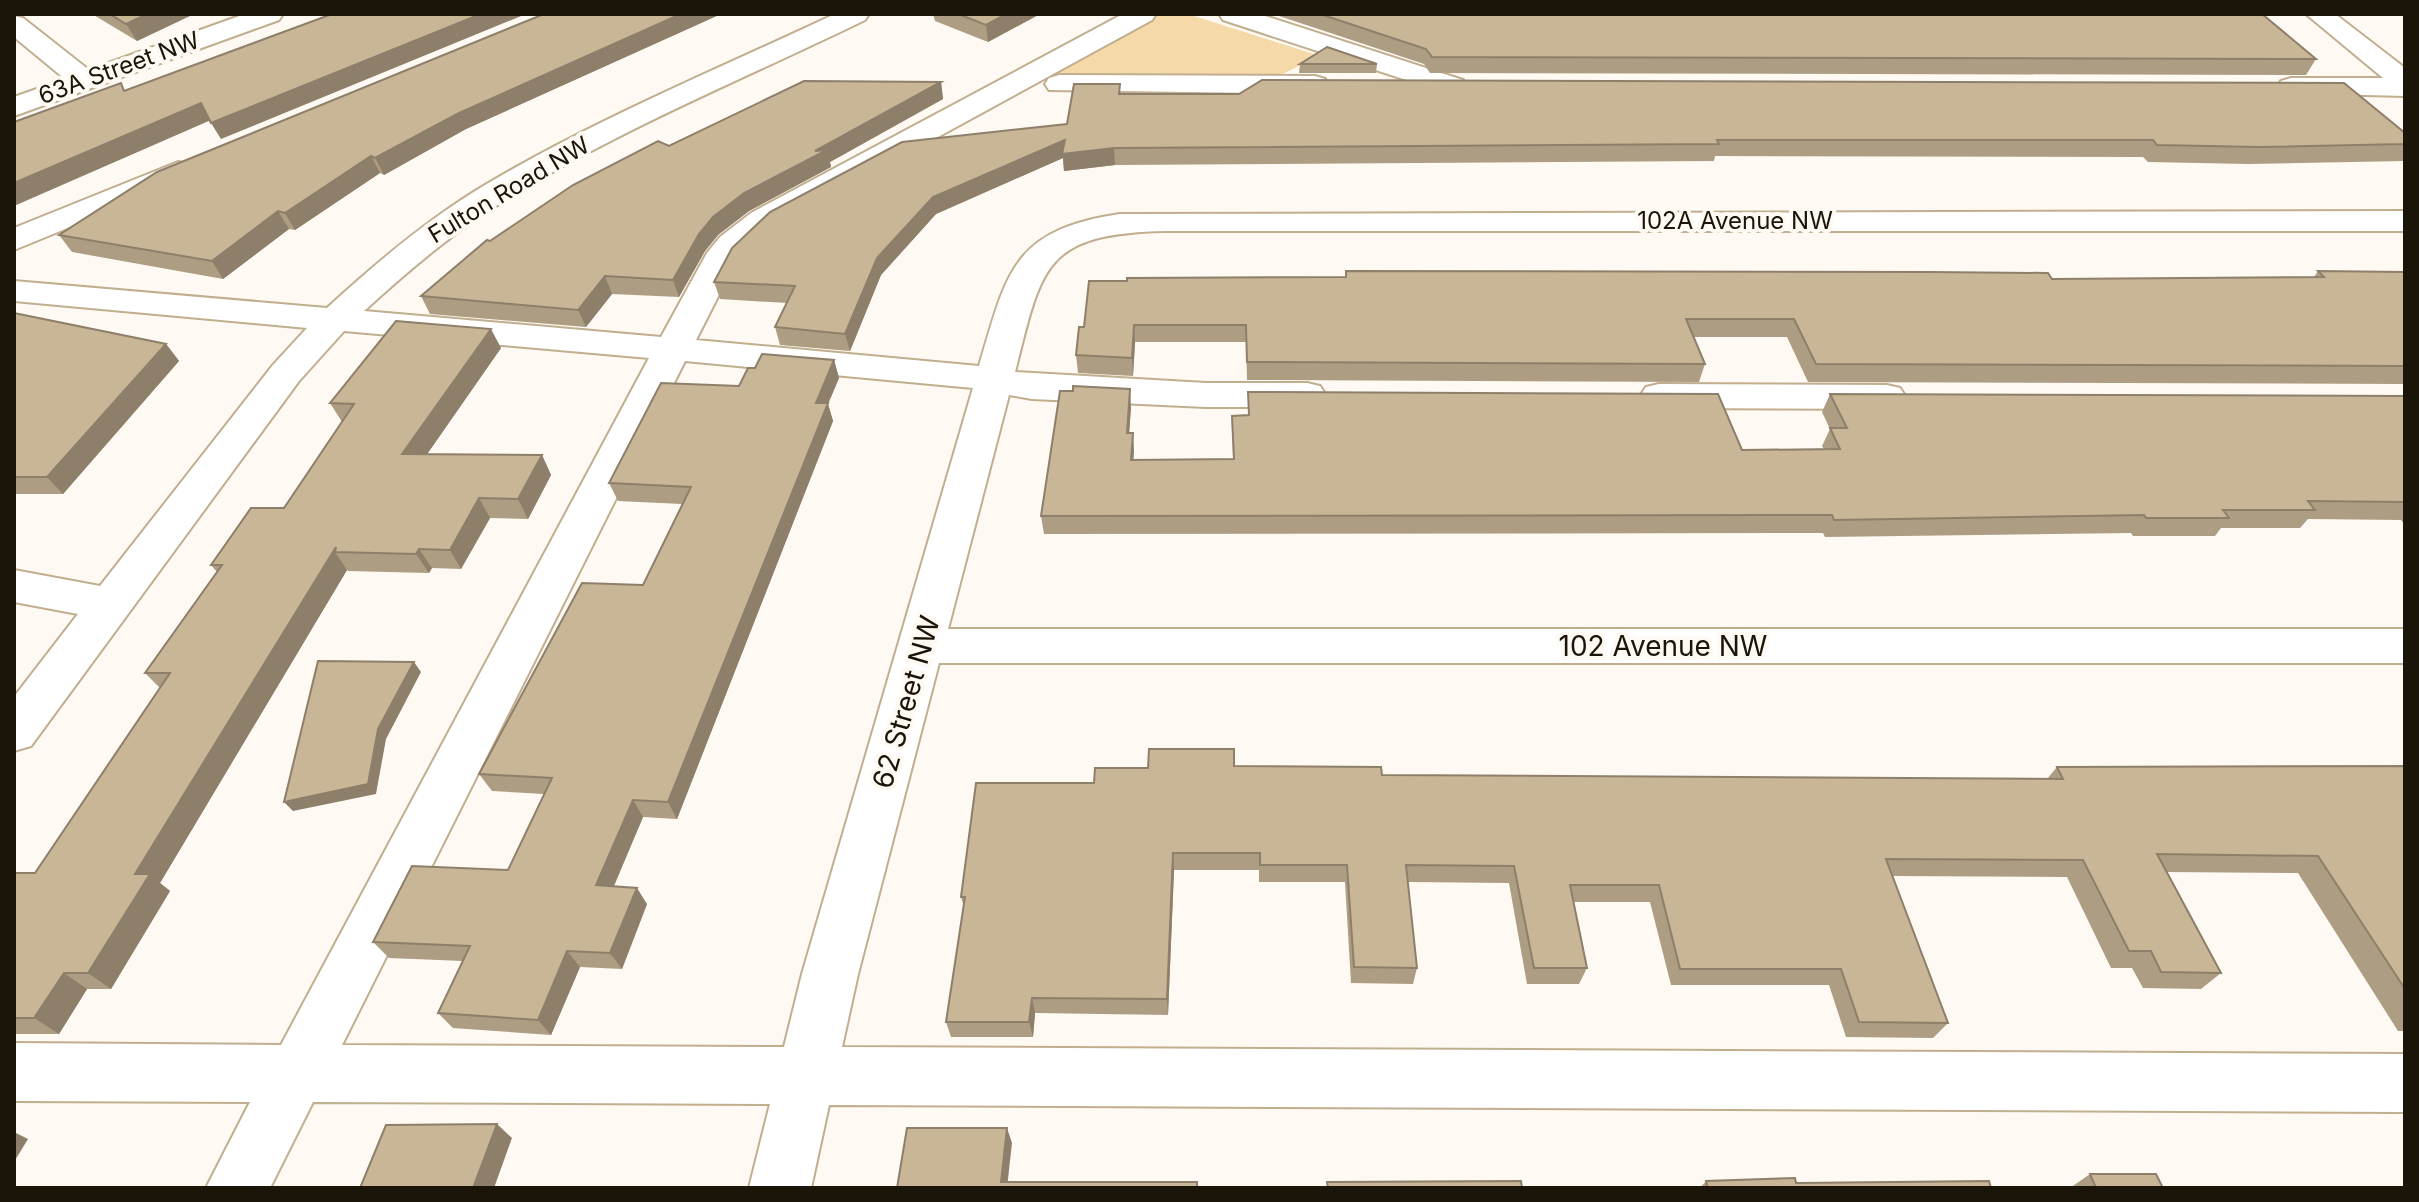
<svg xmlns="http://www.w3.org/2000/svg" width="2419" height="1202" font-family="Inter,sans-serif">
<rect width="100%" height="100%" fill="#fefaf3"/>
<!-- green -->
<polygon fill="#f6d9a9" points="1146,14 1188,14 1320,56 1266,82 1058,82 1049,64"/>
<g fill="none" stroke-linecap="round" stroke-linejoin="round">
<!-- minor casing -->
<g stroke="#c1ae8f" stroke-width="4">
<g id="minor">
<polygon points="245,14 283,14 279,20 14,116 14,97 65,79 14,37 14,16 23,18 89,70"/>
<path d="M 835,14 L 869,14 L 865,20 C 748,77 618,130 507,199 C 456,230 409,270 364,311 L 661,337 L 707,253 L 720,237 L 751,213 L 1123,14 L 1156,14 L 1152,20 L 773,227 L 735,263 L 696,340 L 979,366 C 1007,272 1012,230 1120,214 L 2405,211 L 2405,231 L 1165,231 C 1043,234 1042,266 1015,372 L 1206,383 L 1307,383 L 1320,386 L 1326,395 L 1320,404 L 1307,407 L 1206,407 L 1032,399 L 1009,395 L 948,629 L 2405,629 L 2405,663 L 939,663 L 858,974 L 842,1047 L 2405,1054 L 2405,1112 L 829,1105 L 811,1188 L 749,1188 L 770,1104 L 313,1102 L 270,1188 L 206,1188 L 250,1102 L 14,1101 L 14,1043 L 281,1045 L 649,358 L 344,331 L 299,381 L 31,746 L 14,751 L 14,697 L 78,614 L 14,602 L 14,570 L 100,586 L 273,365 L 307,328 L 14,301 L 14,281 L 327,308 C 376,263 428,219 485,185 C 596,119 718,69 835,14 ZM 685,361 L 973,388 L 802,974 L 784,1047 L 342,1045 Z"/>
<polygon points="1219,14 1259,14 1463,80 1467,86 1463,92 1453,95 1443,92 1223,20"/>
<polygon points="2306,14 2335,14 2405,68 2405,96 2281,93 2277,87 2281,81 2291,78 2383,78"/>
<polygon points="1059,75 1315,76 1325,79 1329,85 1325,91 1315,94 1049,90 1045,84 1049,78"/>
<polygon points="178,162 189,164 193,171 189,178 14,250 14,228"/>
<polygon points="1659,384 1887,385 1900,388 1906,397 1900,406 1887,409 1659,408 1646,405 1640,396 1646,387"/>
</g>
</g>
<!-- minor -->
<use href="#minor" fill="#fff" fill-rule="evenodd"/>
</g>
<!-- wall -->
<g fill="#ad9d82">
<polygon points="92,14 194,14 137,41"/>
<polygon points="544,14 721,14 466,129 384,175 380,173 295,230 289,229 223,279 72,252 59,235"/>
<polygon points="933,14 1040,14 988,42 935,21"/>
<polygon points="1273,14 2262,14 2316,59 2306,75 1430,73 1424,64"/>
<polygon points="1300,64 1377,64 1376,73 1299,73"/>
<polygon points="941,82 943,99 830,162 831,167 749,211 718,235 705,251 679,297 612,294 586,327 430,314 421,296 490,241"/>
<polygon points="1121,94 2405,133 2405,161 2249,164 2148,162 2143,157 1715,156 1714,161 1115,165 1064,171 1063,158 936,214 881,275 850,351 780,345 775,327 787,303 720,299 714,282 1067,124"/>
<polygon points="1346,271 2052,279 2314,277 2318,271 2405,272 2405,384 1808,382 1787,337 1694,337 1705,364 1699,382 1247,380 1246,342 1135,342 1133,376 1078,373 1076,355 1084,327 1345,277"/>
<polygon points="14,313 166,344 179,361 63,494 14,494"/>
<polygon points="501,348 427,454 542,455 551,475 528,519 490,518 461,569 432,568 429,573 348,571 347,570 160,883 170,891 111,989 87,989 59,1034 14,1034 14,873 35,873 160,688 145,673 217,572 211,565 284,508 342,422 330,403"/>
<polygon points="834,360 839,378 828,404 833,421 677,819 643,817 614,886 647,904 622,969 580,967 551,1035 453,1028 438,1013 463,961 389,958 373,942 508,870 544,794 492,791 479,774 643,585 682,504 618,501 609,483 739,386 755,368"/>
<polygon points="1248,392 1742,450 1824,449 1822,446 1830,429 1822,412 1830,394 2405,396 2405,525 2401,520 2308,519 2300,528 2221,528 2215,536 2133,536 2131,533 1825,537 1823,533 1044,534 1041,516 1131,407 1129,433 1134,451 1133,460 1233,459 1232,416 1248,415"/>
<polygon points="1234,766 1382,775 2047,779 2057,767 2405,766 2405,1031 2398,1031 2298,873 2166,872 2221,973 2201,989 2143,988 2132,968 2111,968 2067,877 1892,876 1948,1023 1933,1038 1846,1037 1829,985 1671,985 1650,902 1573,902 1587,968 1579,984 1527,984 1509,883 1408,882 1417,968 1413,984 1351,983 1345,882 1259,882 1259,870 1174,870 1168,1015 1035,1013 1033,1037 951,1037 946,1022 964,907 961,897 1094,783 1148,768"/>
<polygon points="2090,1174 2163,1188 2070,1188"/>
<polygon points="1706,1181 1796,1183 1991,1188 1700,1188"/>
</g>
<!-- shaded-wall -->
<g fill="#8d7f6a">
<polygon points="147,14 194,14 137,41 126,24"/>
<polygon points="481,14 526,14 221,139 211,123"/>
<polygon points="681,14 721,14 466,129 384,175 375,158 459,113"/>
<polygon points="1006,14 1040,14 988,42 986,25"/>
<polygon points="941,82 943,99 830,162 831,167 749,211 718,235 705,251 679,297 673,280 699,234 713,217 744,193 815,151"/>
<polygon points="201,103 211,120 14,206 14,183"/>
<polygon points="1065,140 1114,148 1115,165 1064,171 1063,158 936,214 881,275 850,351 845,334 877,258 933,197"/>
<polygon points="371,156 380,173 295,230 285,213"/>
<polygon points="278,211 289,229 223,279 212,261"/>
<polygon points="605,276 612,294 586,327 578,310"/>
<polygon points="1134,325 1135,342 1133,376 1132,358"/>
<polygon points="491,329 501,348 414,473 402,454"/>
<polygon points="166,344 179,361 63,494 47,477"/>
<polygon points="834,360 839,378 828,404 833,421 677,819 668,802 816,403"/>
<polygon points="1130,389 1131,407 1128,450 1127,433"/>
<polygon points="1133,433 1134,451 1132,478 1131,460"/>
<polygon points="542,455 551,475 528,519 518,499"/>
<polygon points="479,498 490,518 461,569 450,550"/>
<polygon points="336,547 335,552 347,570 160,883 170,891 111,989 88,973 135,874"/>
<polygon points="419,549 432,568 429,573 416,554"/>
<polygon points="414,662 421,672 386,739 376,794 293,811 284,802 378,729"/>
<polygon points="633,800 643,817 607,902 596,885"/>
<polygon points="1173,853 1174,870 1168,1015 1167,999"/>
<polygon points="637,888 647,904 622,969 610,953"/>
<polygon points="567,951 580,967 551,1035 538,1020"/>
<polygon points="64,973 87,989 59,1034 34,1018"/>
<polygon points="1032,998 1035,1013 1033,1037 1029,1022"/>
<polygon points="497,1124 512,1138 494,1188 473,1188"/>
<polygon points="1007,1128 1012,1143 1007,1188 1001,1182"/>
<polygon points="14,1132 28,1139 14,1162"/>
</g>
<!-- building -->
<g fill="#c9b697" stroke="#8d7f6a" stroke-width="2">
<polygon points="110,14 147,14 126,24"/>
<polygon points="332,14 481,14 211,123 201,103 14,183 14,122 121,83 124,91"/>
<polygon points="544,14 681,14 459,113 375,158 371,156 285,213 278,211 212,261 59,235 157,172"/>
<polygon points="958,14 1006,14 986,25"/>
<polygon points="1320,14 2262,14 2316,59 1432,57 1426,49"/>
<polygon points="1327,47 1377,64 1300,64"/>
<polygon points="1262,80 2344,83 2405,133 2405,144 2259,147 2157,145 2153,140 1717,140 1719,144 1114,148 1062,154 1065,140 933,197 877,258 845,334 775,327 795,286 714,282 732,248 770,212 902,142 1067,124 1074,84 1120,84 1119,94 1239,94"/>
<polygon points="804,81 941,82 815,151 827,150 744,193 713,217 699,234 673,280 605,276 578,310 421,296 487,240 490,241 573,185 658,141 669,146"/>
<polygon points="1346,271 1930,272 2048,273 2052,279 2324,277 2318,271 2405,272 2405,366 1816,364 1794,319 1686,319 1705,364 1247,362 1246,325 1134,325 1132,358 1076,355 1079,327 1084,327 1089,281 1127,281 1127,278 1346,277"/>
<polygon points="14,313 166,344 47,477 14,477"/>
<polygon points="396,321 491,329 402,454 542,455 518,499 479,498 450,550 419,549 416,554 335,552 336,547 135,874 150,874 88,973 64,973 34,1018 14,1018 14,873 35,873 170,673 145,673 222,565 211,565 251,508 284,508 354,404 330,403"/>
<polygon points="762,354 834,360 816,403 828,403 668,802 633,800 596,885 637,888 610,953 567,951 538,1020 438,1013 470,946 373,942 412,866 508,870 552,778 479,774 582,583 643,585 691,487 609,483 661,383 739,386 748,368 755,368"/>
<polygon points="1073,386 1130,389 1127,433 1133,433 1131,460 1234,459 1232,416 1249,415 1248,392 1718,394 1742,450 1840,449 1830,428 1847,428 1830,394 2405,396 2405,502 2308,501 2315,510 2223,510 2229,518 2146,518 2144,515 1834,520 1832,515 1041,516 1060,391 1073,391"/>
<polygon points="318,661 414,662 378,729 368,784 284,802"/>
<polygon points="1149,749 1234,749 1234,766 1381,767 1382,775 2063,779 2057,767 2405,766 2405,989 2318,856 2157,854 2221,973 2161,972 2151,951 2129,951 2083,860 1886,859 1948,1023 1859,1022 1841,969 1680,969 1659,885 1570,885 1587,968 1534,968 1514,866 1406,865 1417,968 1354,967 1347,865 1260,865 1260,853 1173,853 1167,999 1032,998 1029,1022 946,1022 965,897 961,897 976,783 1094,783 1095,768 1148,768"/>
<polygon points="497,1124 473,1188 360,1188 386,1125"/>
<polygon points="907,1128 1007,1128 1001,1182 1197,1182 1197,1188 897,1188"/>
<polygon points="2090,1174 2156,1174 2163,1188 2096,1188"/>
<polygon points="1795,1178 1796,1183 1989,1181 1991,1188 1708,1188 1706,1181"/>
<polygon points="1521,1181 1522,1188 1328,1188 1327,1182"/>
</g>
<g text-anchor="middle" stroke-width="8" stroke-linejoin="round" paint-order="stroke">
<!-- far-street labels -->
<g font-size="24" fill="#1b1509" stroke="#fefaf3">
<text transform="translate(119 68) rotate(-20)" y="8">63A Street NW</text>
<text transform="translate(509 190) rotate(-31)" y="8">Fulton Road NW</text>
<text x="1735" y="229">102A Avenue NW</text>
</g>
<!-- street labels -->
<g font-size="28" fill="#1b1509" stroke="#fefaf3">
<text x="1663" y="656">102 Avenue NW</text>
<text transform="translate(906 702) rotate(-74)" y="10">62 Street NW</text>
</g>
</g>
<!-- border -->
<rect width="2419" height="1202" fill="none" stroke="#1b1509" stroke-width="32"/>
</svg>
